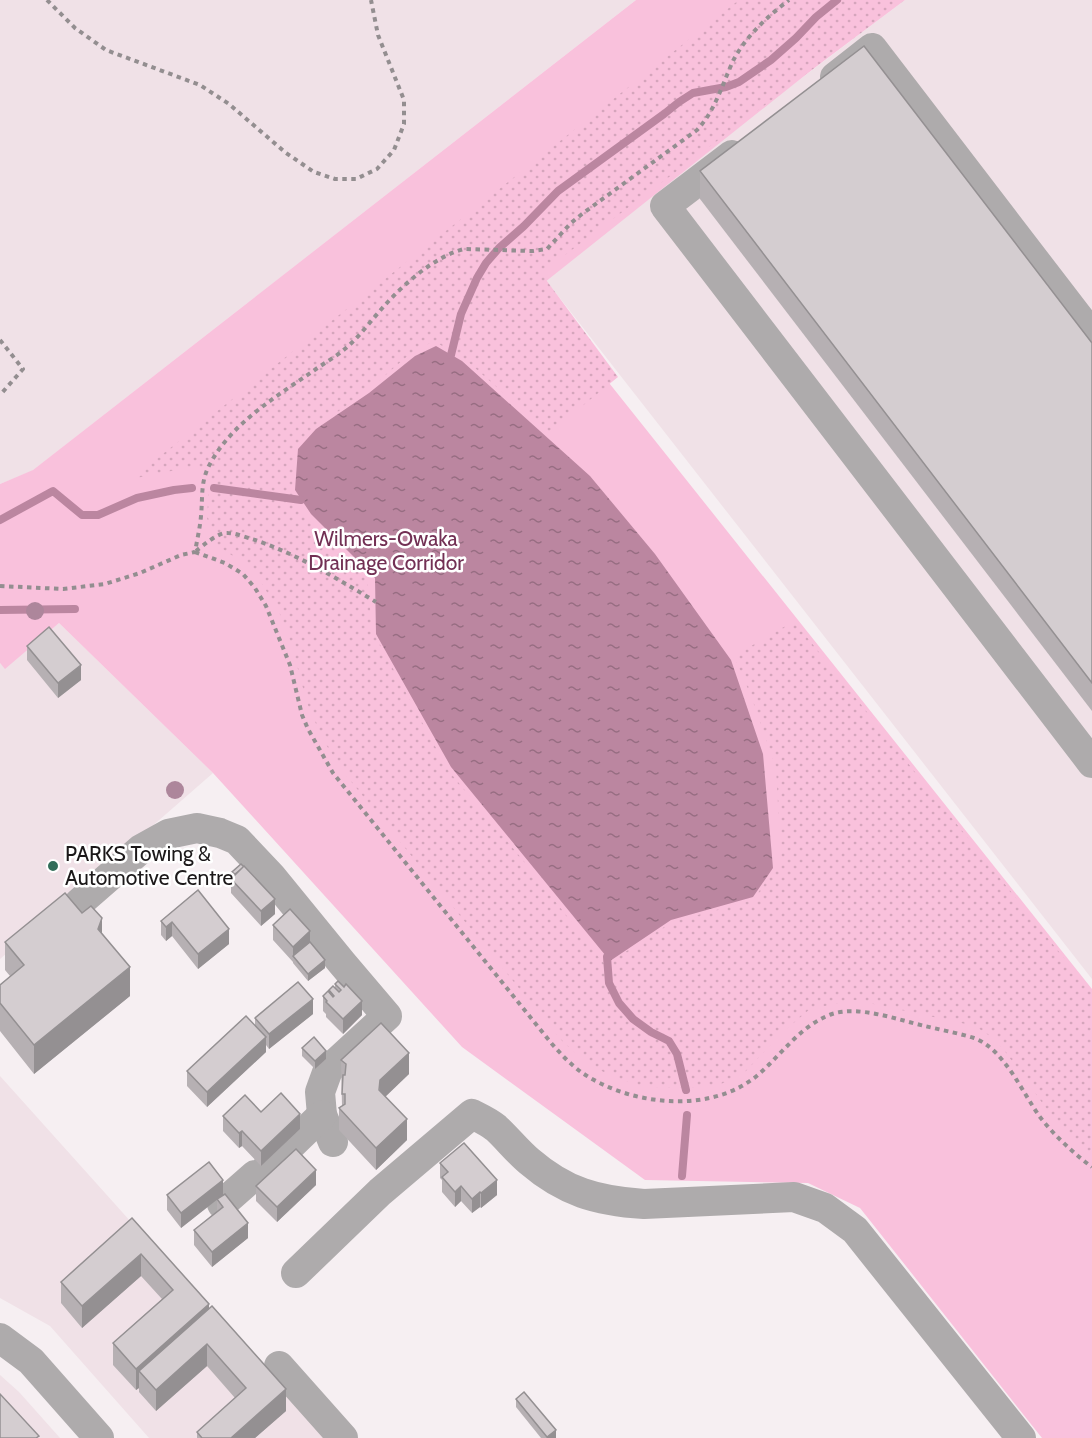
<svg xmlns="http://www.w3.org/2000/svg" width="1092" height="1438" font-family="Cabin,sans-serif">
<defs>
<pattern id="garden-dots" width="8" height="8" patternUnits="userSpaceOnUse" patternTransform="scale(1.5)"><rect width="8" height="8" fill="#f9c1dc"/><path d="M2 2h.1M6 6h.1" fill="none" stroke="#d5a5bc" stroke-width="1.8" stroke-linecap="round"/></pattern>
<pattern id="water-ripples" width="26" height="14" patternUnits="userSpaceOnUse" patternTransform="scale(1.5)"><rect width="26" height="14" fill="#bb86a0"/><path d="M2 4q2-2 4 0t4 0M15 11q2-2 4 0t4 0" fill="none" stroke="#976d82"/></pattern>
</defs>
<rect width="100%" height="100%" fill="#f6eff2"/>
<!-- built -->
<g fill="#f0e1e7">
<polygon points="0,0 636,0 32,471 0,484"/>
<polygon points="905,0 1092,0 1092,979 541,274"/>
<polygon points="59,623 213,773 0,959 0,663 5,668"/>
<polygon points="0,1076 325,1438 149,1438 50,1326 0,1298"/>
<polygon points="0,1375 19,1392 60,1438 0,1438"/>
</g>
<!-- green -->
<polygon fill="#f9c1dc" points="636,0 901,0 877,18 535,290 1092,989 1092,1438 1042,1438 860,1208 808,1183 645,1180 462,1047 213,773 59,623 5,669 0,663 0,484 33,470"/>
<!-- garden -->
<polygon fill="url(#garden-dots)" points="739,0 905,0 541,273 618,377 549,433 467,361 434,341 411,353 366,392 313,429 295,447 292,491 304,514 367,575 372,630 448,770 527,865 605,965 672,922 753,900 781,860 776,768 751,696 734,656 794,621 1092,993 1092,1154 1081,1146 1056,1122 1004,1050 993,1038 975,1026 855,1000 810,1009 783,1032 745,1072 717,1086 683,1088 642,1087 607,1074 585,1061 563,1042 535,1008 345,774 323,740 307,703 291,643 281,616 254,570 218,546 207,518 209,484 214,466 181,469 131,479"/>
<!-- water -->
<polygon fill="url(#water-ripples)" points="436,346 462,361 590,476 655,554 731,660 763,754 773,868 753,897 671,920 610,961 451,767 376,634 375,578 311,514 295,490 298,449 316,429 369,393 415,356"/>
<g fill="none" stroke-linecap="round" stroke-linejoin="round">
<!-- stream -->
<g stroke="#bb86a0" stroke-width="8">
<polyline points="451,355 461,314 477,278 486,263 499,248 524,226 558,191 664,114 679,102 693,93 726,87 739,82 771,60 796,38 816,17 837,0"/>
<polyline points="214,488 301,500"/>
<polyline points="0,520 53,491 82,515 98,515 137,498 174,490 192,488"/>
<polyline points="0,610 75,609"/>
<polyline points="607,957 609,983 619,1003 633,1019 651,1032 669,1041 677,1054 686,1090"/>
<polyline points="682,1176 687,1115"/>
</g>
<!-- path -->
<g stroke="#938e90" stroke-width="4" stroke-dasharray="4.5 4.5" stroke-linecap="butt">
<polyline points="47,0 75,28 106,50 200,85 229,104 286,153 314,172 335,179 356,179 377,169 394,150 404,124 404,100 378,35 371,0"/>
<polyline points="0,340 23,369 0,395"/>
<path d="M 196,551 C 204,545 218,532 228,533 C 236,533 247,538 255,540 C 299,555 336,578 376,602"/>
<path d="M 195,552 L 225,563 L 243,574 L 255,588 L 266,606 L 290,665 L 302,715 L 308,729 L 333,773 L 552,1044 C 561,1054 570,1064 581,1072 C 630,1106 712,1115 759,1074 C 783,1053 801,1025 832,1014 C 859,1005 898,1020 925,1026 C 941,1030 958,1033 974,1038 C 1004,1049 1022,1092 1040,1117 C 1054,1135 1073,1153 1092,1167"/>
<path d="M 0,586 L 63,589 L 105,584 L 140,573 L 181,555 L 195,552 C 197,540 200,528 201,516 C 203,495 200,481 211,462 C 234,421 279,395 316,369 C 326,362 337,356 346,348 C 361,335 373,318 386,304 C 406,282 436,256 464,249 L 533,251 L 547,249 L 571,223 L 582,214 L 697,130 C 715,111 722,85 733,61 C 745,37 768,16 789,0"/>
</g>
<!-- minor -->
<g stroke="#aeabac" stroke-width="30">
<polyline points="835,77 872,48 1092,335"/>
<polyline points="732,155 665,206 1092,763"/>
<polyline points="79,903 141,849 168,834 197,828 220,833 237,840 271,876 342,963 387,1016 328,1070 320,1092 322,1115 333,1142"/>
<polyline points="222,1204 255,1175 258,1177 322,1115"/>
<path d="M 296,1273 L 380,1192 L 472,1114 C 480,1118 489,1122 496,1128 C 507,1138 517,1151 529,1161 C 565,1192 597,1201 644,1204 L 794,1197 L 825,1208 L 855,1230 L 1021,1438"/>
<polyline points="0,1338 31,1361 99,1438"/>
<polyline points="279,1366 343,1438"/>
</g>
</g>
<!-- trees -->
<g fill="#ad869b">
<circle cx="35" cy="611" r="9"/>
<circle cx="175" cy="790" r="9"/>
</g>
<!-- wall -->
<g fill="#b6b0b3">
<polygon points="700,171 1092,343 1092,711 700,199"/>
<polygon points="27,646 81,680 58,698 27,660"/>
<polygon points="232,872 275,914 261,926 231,893 231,879 232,877"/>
<polygon points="198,890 229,944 198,969 172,936 166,941 161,935 161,921"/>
<polygon points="82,913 102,934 130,996 34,1074 0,1031 0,985 10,976 5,970 5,942"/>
<polygon points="273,925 310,942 325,968 308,981 293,963 293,962 273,940"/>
<polygon points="335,984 362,1015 343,1034 326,1017 326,1014 323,1011 323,996 329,993 329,990 335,988"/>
<polygon points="313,1014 269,1049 266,1045 266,1052 207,1107 187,1086 187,1071 255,1026 255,1018"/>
<polygon points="302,1048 326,1059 315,1069 302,1056"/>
<polygon points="341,1060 409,1074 385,1096 407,1140 376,1170 339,1130 339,1108 342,1106"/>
<polygon points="261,1112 300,1129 261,1166 242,1146 239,1148 223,1131 223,1116"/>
<polygon points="440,1163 497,1195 481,1208 480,1207 472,1213 461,1201 455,1207 442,1192 442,1180 440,1178"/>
<polygon points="316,1185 277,1222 256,1201 256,1186"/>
<polygon points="167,1195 223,1195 248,1238 212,1267 194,1245 194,1230 217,1211 217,1199 181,1228 167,1210"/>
<polygon points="132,1218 209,1309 286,1411 255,1438 197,1438 197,1432 235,1398 207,1366 156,1411 139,1392 139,1388 136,1390 113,1365 113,1343 162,1299 141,1276 82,1328 61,1303 61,1282"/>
<polygon points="516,1399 556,1438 541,1438 516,1407"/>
</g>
<!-- shaded-wall -->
<g fill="#949092">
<polygon points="81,665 81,680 58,698 58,683"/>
<polygon points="275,899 275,914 261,926 261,911"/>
<polygon points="102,918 102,947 98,929"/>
<polygon points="172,922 172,936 166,941 166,927"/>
<polygon points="229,929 229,944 198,969 198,954"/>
<polygon points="310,931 310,946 293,956 293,962 293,947"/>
<polygon points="325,960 325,968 308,981 308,974"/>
<polygon points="130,967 130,996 34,1074 34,1045"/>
<polygon points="313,999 313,1014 269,1049 269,1034"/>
<polygon points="362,1001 362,1015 343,1034 343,1019"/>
<polygon points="266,1037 266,1052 207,1107 207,1092"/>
<polygon points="326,1051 326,1059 315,1069 315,1061"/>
<polygon points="409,1053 409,1074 380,1102 380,1080"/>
<polygon points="300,1114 300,1129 261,1166 261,1151"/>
<polygon points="407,1119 407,1140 376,1170 376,1148"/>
<polygon points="242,1131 242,1146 239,1148 239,1133"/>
<polygon points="316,1170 316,1185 277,1222 277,1207"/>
<polygon points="223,1180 223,1195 181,1228 181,1213"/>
<polygon points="497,1180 497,1195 481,1208 481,1193"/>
<polygon points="461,1186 461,1201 455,1207 455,1192"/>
<polygon points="480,1192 480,1207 472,1213 472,1199"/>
<polygon points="248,1223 248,1238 212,1267 212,1252"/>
<polygon points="141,1254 141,1276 82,1328 82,1306"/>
<polygon points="209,1304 209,1326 139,1371 139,1388 136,1390 136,1369"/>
<polygon points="207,1344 207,1366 156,1411 156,1390"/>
<polygon points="286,1389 286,1411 255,1438 231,1438"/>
<polygon points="556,1430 556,1438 547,1438 547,1437"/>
</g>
<!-- building -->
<g fill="#d4cdd0" stroke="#949092" stroke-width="1.5">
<polygon points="864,46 1092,343 1092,683 700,171"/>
<polygon points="49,627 81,665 58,683 27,646"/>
<polygon points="241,864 244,867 235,874 232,872"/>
<polygon points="244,866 275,899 261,911 231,879"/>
<polygon points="198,890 229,929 198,954 172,922 166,927 161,921"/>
<polygon points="65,893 82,913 91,906 102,918 98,929 130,967 34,1045 0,1003 0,985 24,965 5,942"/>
<polygon points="290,909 310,931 293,947 273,925"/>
<polygon points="310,942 325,960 308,974 293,956"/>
<polygon points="338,981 344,987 346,984 362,1001 343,1019 326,1002 327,1001 323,996 328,991 333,997 334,996 329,990 333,986 339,992 341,990 335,984"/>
<polygon points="298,982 313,999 269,1034 255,1018"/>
<polygon points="246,1016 266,1037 207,1092 187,1071"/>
<polygon points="381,1023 409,1053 380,1080 379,1090 407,1119 376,1148 339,1108 345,1104 345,1094 342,1094 343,1075 345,1075 346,1064 341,1060"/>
<polygon points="314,1037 326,1051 315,1061 302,1048"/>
<polygon points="281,1093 300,1114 261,1151 242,1131 239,1133 223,1116 245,1095 261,1112"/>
<polygon points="464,1143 497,1180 481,1193 480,1192 472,1199 461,1186 455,1192 442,1177 448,1172 440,1163"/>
<polygon points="296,1149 316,1170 277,1207 256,1186"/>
<polygon points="209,1162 223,1180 181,1213 167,1195"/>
<polygon points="225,1194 248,1223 212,1252 194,1230 223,1207 217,1199"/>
<polygon points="132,1218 209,1304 136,1369 113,1343 173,1290 141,1254 82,1306 61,1282"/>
<polygon points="212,1306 286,1389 231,1438 202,1438 197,1432 246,1388 207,1344 156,1390 139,1371"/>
<polygon points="524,1392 556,1430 547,1437 516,1399"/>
<polygon points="0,1394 39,1436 36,1438 0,1438"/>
</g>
<!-- markers -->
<circle fill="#316d59" stroke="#fff" stroke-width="2" cx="53" cy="866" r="6"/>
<g text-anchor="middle" stroke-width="5" stroke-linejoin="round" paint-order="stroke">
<!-- park labels -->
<g font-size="21" fill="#723054" stroke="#fff">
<text x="386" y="546">Wilmers-Owaka<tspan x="386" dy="24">Drainage Corridor</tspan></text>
</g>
<!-- poi labels -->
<g font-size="21" fill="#1b1819" stroke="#fff" text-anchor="start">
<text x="65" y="861">PARKS Towing &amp;<tspan x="65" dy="24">Automotive Centre</tspan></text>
</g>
</g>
</svg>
